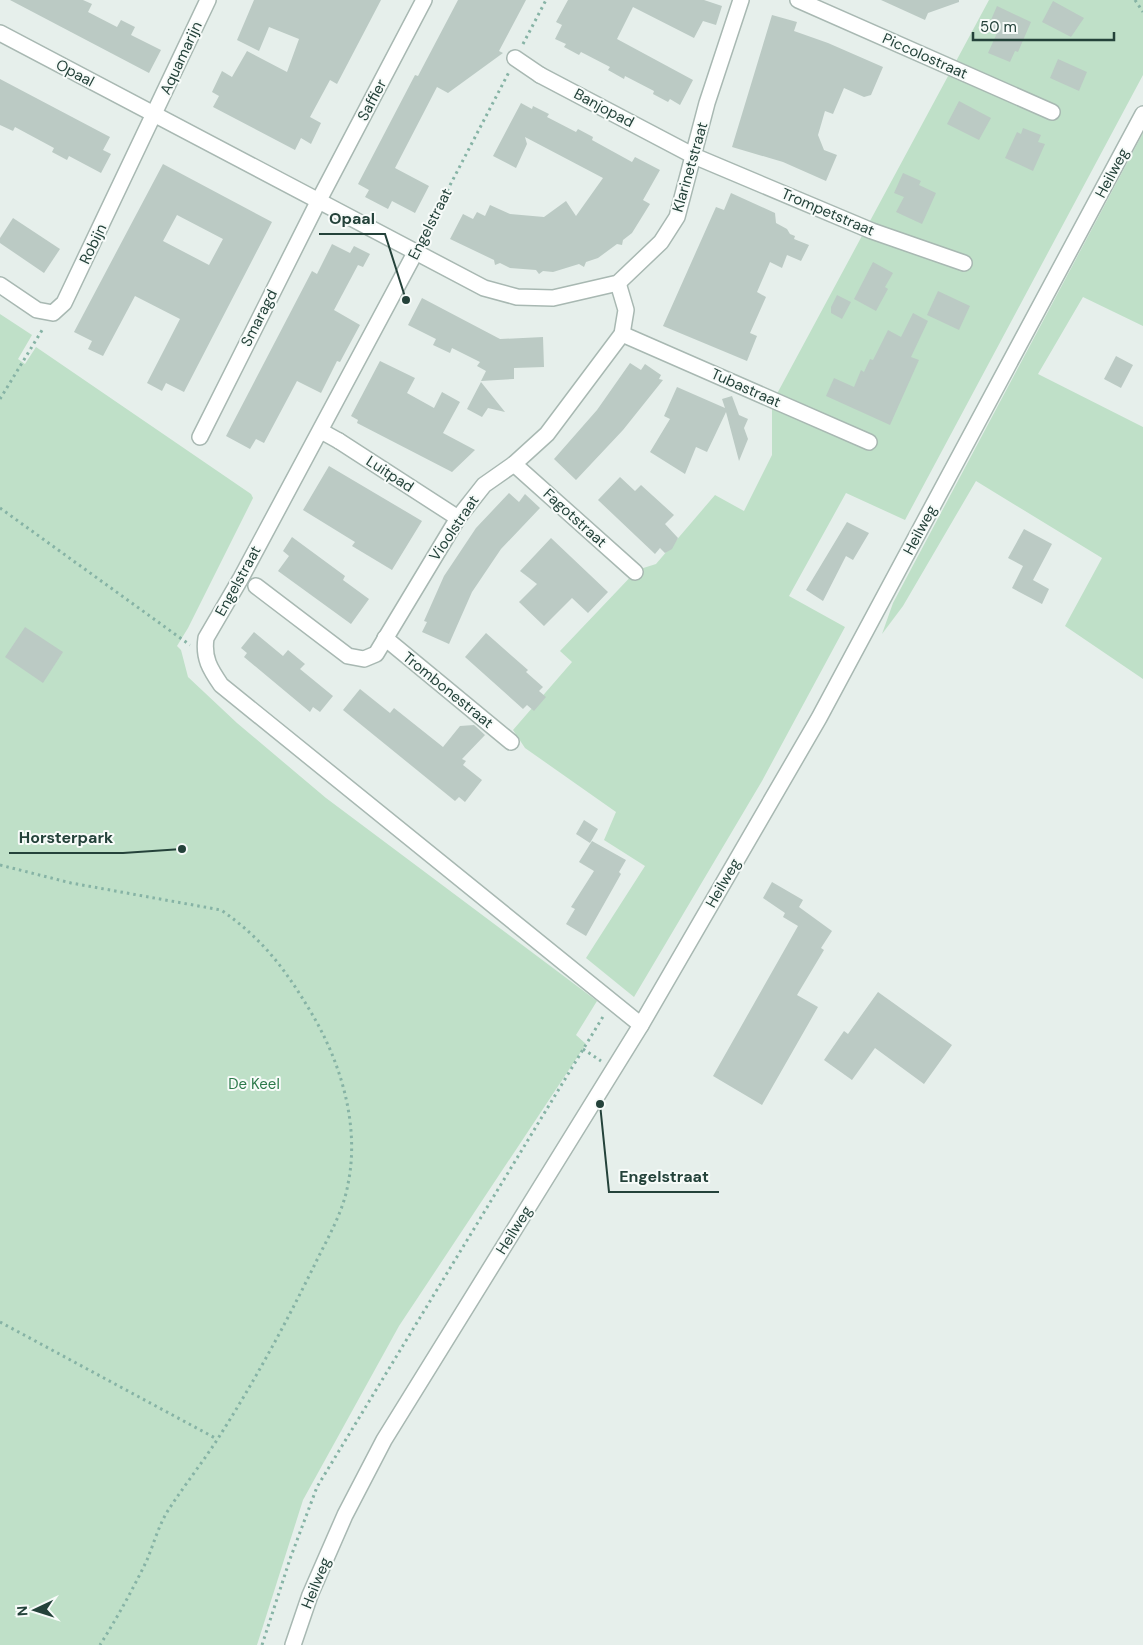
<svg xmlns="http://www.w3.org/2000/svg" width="1143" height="1645" font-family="'DM Sans',sans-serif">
<rect width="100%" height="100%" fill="#e6efeb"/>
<!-- green -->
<g fill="#bfe0c8">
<polygon points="989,0 1143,0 1143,75 905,520 846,493 789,596 845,627 762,781 634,997 586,958 645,866 604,840 616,812 525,748 513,730 572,662 560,651 637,570 656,564 715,495 744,511 772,455 772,403"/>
<polygon points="1143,133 1143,326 1083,297 1038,374 1143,427 1143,679 1065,626 1102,558 976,481 903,606 882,634 893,603"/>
<polygon points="0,314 32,335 18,359 25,364 36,347 251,494 253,498 188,628 177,646 181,650 188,677 237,723 326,798 597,1001 576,1035 586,1044 399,1326 303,1500 257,1645 0,1645"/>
</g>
<!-- building -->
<g fill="#bbcac4" fill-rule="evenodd">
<polygon points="10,0 83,0 92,4 88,12 117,27 121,20 135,27 131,35 161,50 149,73"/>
<polygon points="254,0 381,0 337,84 330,80 310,117 321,123 311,144 301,138 295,150 213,107 219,96 212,92 222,71 232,77 247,51 287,72 299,39 269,27 259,51 237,40"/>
<polygon points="458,0 526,0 499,51 503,53 448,93 437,87 395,168 429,186 415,213 392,201 388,209 365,197 369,190 358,184 415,75 418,76"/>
<polygon points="568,0 704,0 722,6 716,25 703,21 694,38 633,7 617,39 693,80 680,105 670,99 668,102 653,94 654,91 625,76 624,79 608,70 610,67 581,52 579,55 564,47 566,44 555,39 562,25 556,22"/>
<polygon points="881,0 959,0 959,2 928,13 925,20"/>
<polygon points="1053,1 1084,18 1071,37 1042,22"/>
<polygon points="997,6 1031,22 1018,52 1015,51 1010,62 988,53 997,33 987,29"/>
<polygon points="772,15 797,22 794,31 828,43 883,67 871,95 864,97 844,88 833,114 825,111 818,135 824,150 837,155 826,181 783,162 732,147"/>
<polygon points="1058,59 1087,72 1079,91 1050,78"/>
<polygon points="0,79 110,137 103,150 111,154 101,173 69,156 67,160 52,152 54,148 15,127 13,131 0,125"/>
<polygon points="959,101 991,118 979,140 947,124"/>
<polygon points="521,103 532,109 533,106 549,114 547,117 576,132 578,129 593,137 592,140 632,162 635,157 660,170 643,200 650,204 632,233 623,240 622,245 617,244 598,258 586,262 584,267 579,264 553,272 543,271 539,274 536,270 510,268 500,263 495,265 494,260 450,239 463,214 473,219 477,212 485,216 490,205 510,214 544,217 566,201 576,216 603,178 525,137 527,144 516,168 493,156"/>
<polygon points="1023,128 1041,135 1038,142 1045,144 1033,171 1005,158 1017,132 1021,134"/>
<path d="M 163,164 L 272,222 L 184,392 L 166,383 L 162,391 L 147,383 L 180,319 L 135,296 L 103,356 L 88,349 L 92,341 L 74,332 ZM 177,215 L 223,239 L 209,265 L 163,241 Z"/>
<polygon points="903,173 921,181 919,185 936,193 922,224 896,212 904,197 894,193"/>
<polygon points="731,193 775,213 776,223 787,229 790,234 795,236 794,239 809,245 801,261 787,255 782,268 770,262 757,292 766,297 750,333 757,336 747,361 663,326 716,207 724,210"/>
<polygon points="13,218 60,249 44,273 0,243 0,238"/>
<polygon points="332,244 350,253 354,246 370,254 363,267 358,265 334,310 360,325 340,362 337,361 321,393 297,381 264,443 256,439 250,449 226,436 312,271 317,274"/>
<polygon points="873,262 893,273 885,287 888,289 876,311 854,299"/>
<polygon points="938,291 970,306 959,330 927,315"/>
<polygon points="837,295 851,302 842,319 831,313 831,307"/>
<polygon points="422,298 500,339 543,337 544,367 514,368 514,379 481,381 486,371 477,366 480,362 452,348 450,353 433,345 436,339 408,325"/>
<polygon points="913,313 928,321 911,357 919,360 890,425 826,396 834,378 854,387 861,370 864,372 870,359 873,360 888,330 901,337"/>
<polygon points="1116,356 1133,365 1121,388 1104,379"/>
<polygon points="380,361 415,378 407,393 434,408 442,392 460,402 443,433 475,450 452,472 357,423 358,420 351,416"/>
<polygon points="630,363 641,370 645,364 661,375 659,379 663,380 623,430 576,480 554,459 597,410"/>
<polygon points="481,382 505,412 488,408 482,417 467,409"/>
<polygon points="677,387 725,408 722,399 732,396 739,415 748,419 744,428 748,439 739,461 726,412 707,452 696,447 685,474 650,452 670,419 664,416"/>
<polygon points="329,466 422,521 392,570 352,546 355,542 303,510"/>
<polygon points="620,477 635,491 641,485 674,515 665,524 678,538 672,549 665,553 660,548 655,554 598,500"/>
<polygon points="509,493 519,502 525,494 540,508 501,549 472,592 449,644 422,632 427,622 424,621 444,576 476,528"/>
<polygon points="847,522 869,533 853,560 846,556 823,601 806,590"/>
<polygon points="1024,529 1052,544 1033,580 1049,589 1042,604 1012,588 1023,566 1008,558"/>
<polygon points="292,537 345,576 343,580 369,599 351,624 278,571 289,556 283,551"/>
<polygon points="551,538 608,592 588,613 572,598 544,626 519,602 537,584 520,571"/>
<polygon points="25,627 63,652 43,683 5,657"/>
<polygon points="254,632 283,656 288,650 305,664 300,669 333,696 320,712 313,707 310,712 244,657 247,653 241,648"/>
<polygon points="486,633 528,670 526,672 543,687 539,691 546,697 534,711 527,705 523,709 465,657"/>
<polygon points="360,689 390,713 394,708 443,747 460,726 474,725 485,735 462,759 466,761 463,765 482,780 465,802 459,797 455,801 343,710"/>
<polygon points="584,820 598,829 590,843 576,834"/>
<polygon points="592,841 626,860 619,872 621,874 586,936 566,924 575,909 571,907 594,871 579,862"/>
<polygon points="772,882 803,900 799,907 832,931 821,948 824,950 797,995 818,1007 762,1105 713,1076 798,926 783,917 785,913 763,898"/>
<polygon points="878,992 952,1045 924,1084 875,1048 852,1080 824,1060 844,1031 848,1034"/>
</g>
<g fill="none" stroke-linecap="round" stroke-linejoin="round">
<!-- pedestrian casing -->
<g stroke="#a8b8b2" stroke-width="18">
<g id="pedestrian">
<polyline points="515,58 540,75"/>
<polyline points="321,431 339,441"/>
</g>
</g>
<!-- minor casing -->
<g stroke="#a8b8b2" stroke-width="18">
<g id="minor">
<polyline points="798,0 1052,112"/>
<polyline points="0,33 484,288 517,297 553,298 618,283 661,242 677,217 707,103 741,0"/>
<polyline points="540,75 694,156 872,231 964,263"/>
<path d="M 415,253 L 241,578 L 206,638 C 203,658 210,669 221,685 L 641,1025"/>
<polyline points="0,285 37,310 53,313 64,303 208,0"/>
<polyline points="622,334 869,442"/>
<polyline points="200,437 319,200 424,0"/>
<polyline points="339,441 458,518"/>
<polyline points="514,464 635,572"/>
<polyline points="256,586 348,656 364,659 376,654 458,518 484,485 514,464 547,434 622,334 626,310 618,283"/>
<polyline points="385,638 511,742"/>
</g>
</g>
<!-- tertiary casing -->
<g stroke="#a8b8b2" stroke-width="18">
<polyline id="tertiary" points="293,1645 310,1595 345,1515 384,1440 641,1025 819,718 1143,114"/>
</g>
<!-- path -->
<g stroke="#86b3a5" stroke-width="3" stroke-dasharray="2.5 4" stroke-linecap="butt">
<polyline points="1135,0 1143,12"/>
<polyline points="523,44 546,0"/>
<polyline points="423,237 509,72"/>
<polyline points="0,399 44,327"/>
<polyline points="0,508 190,645"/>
<path d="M 0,865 L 71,883 L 221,910 C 263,939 286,970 312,1014 C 341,1063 360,1126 348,1184 C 343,1213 327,1239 314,1266 C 285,1325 253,1384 217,1440 C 202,1463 184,1486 169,1509 C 159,1524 154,1543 147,1560 C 133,1589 117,1618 100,1645"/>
<polyline points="583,1049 601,1061"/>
<polyline points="0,1322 217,1439"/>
<polyline points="262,1645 290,1559 317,1487 604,1015"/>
</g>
<!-- pedestrian -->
<use href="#pedestrian" stroke="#fff" stroke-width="15"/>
<!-- minor -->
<use href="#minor" stroke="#fff" stroke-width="15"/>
<!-- tertiary -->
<use href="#tertiary" stroke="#fff" stroke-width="15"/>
</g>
<g text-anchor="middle" stroke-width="4" stroke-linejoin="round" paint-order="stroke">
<!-- street labels -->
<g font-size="15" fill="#24423a" stroke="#f7fbf9">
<text transform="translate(925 56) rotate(24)" y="5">Piccolostraat</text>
<text transform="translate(181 58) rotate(-65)" y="5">Aquamarijn</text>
<text transform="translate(75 73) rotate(28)" y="5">Opaal</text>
<text transform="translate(372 100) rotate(-62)" y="5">Saffier</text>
<text transform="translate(604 108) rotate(28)" y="5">Banjopad</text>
<text transform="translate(690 167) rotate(-74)" y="5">Klarinetstraat</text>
<text transform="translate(1112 173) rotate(-62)" y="5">Heilweg</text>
<text transform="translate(828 212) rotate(23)" y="5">Trompetstraat</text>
<text transform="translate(430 224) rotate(-63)" y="5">Engelstraat</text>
<text transform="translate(93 244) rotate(-64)" y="5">Robijn</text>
<text transform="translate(259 318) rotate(-63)" y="5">Smaragd</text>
<text transform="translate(746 388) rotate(24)" y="5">Tubastraat</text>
<text transform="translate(390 474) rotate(33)" y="5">Luitpad</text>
<text transform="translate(575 518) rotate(42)" y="5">Fagotstraat</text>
<text transform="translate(454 528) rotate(-56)" y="5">Vioolstraat</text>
<text transform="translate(920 530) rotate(-62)" y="5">Heilweg</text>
<text transform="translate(238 581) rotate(-61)" y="5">Engelstraat</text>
<text transform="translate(448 690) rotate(39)" y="5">Trombonestraat</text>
<text transform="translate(723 883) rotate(-60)" y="5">Heilweg</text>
<text transform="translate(514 1230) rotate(-58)" y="5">Heilweg</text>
<text transform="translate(316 1583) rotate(-68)" y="5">Heilweg</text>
</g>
<!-- park labels -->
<g font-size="15" fill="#2d7a4b" stroke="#f7fbf9">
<text x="254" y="1089">De Keel</text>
</g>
</g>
<!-- callouts -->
<path fill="none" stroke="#24423a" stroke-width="2" d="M406 300L385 234H319M182 849L123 853H9M600 1104L609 1192H719"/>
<g fill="#24423a" stroke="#f7fbf9" stroke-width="2">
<circle cx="406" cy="300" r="5"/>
<circle cx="182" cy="849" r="5"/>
<circle cx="600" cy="1104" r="5"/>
</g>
<g font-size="16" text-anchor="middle" font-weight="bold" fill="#24423a" stroke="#f7fbf9" stroke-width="4" stroke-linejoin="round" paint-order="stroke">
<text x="352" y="224">Opaal</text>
<text x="66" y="843">Horsterpark</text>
<text x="664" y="1182">Engelstraat</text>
</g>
<!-- north arrow -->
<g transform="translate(35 1610) rotate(266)" stroke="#f7fbf9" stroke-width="4" paint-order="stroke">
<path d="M0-4L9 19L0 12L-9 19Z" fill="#24423a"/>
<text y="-8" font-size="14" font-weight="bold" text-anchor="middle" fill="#24423a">N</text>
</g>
<!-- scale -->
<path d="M973 32v8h141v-8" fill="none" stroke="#24423a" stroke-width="2.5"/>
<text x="980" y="32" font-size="15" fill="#24423a" stroke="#f7fbf9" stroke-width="4" paint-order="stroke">50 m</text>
</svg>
